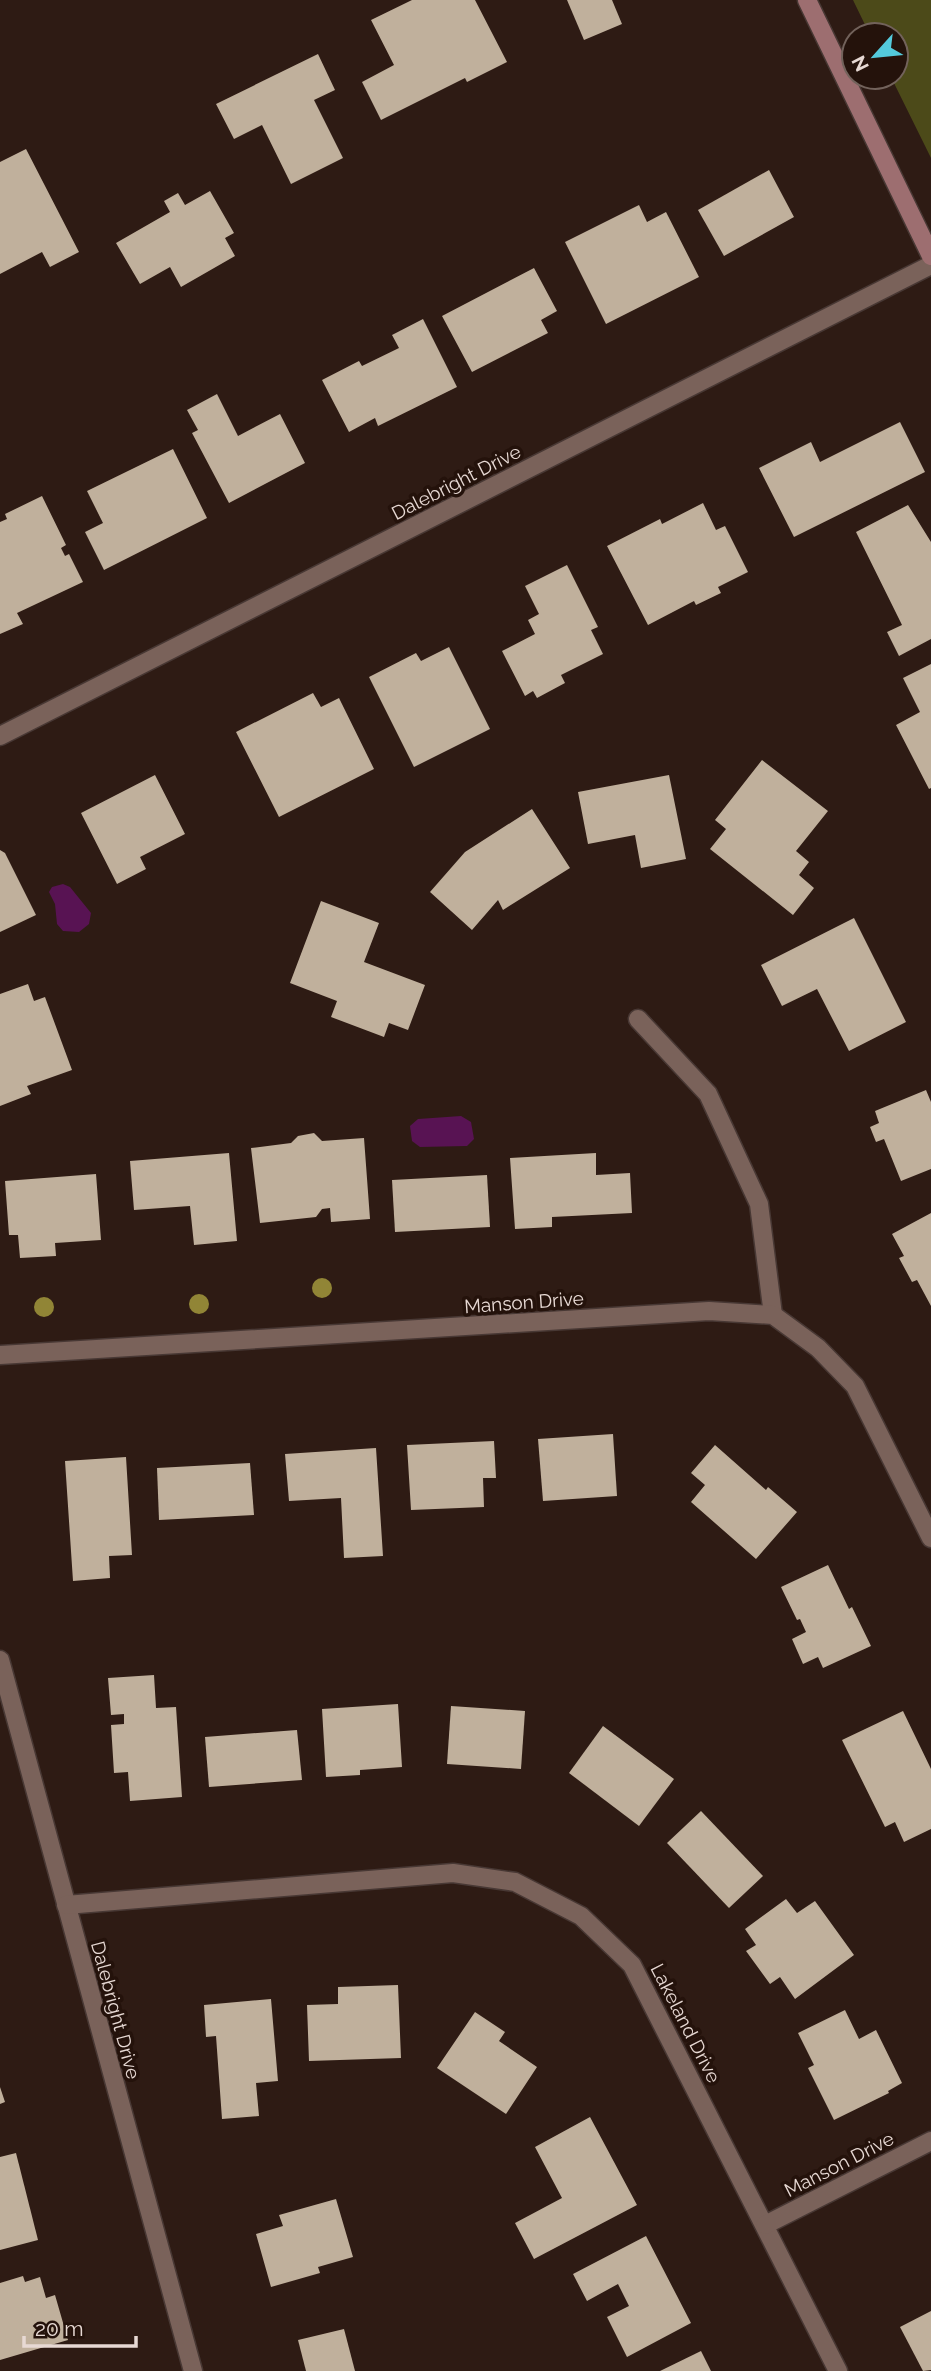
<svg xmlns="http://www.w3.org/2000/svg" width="931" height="2371" font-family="Raleway,sans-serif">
<rect width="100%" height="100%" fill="#2e1b14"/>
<!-- green -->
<polygon fill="#4c4a19" points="853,0 931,0 931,158 891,77 896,77 896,35 870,35"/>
<!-- water -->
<g fill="#581353">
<polygon points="63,884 70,887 91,913 89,924 79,932 63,931 57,924 55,904 49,892 52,887"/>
<polygon points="461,1116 471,1122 474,1139 467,1146 420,1147 412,1141 410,1126 418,1119"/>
</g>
<!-- building -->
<g fill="#c0b09c">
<polygon points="412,0 475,0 507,62 467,82 465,78 381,120 362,82 394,65 371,20"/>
<polygon points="567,0 612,0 622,24 584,40"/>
<polygon points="318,54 335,90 314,100 343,158 291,184 262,125 234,139 216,104"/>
<polygon points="26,149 79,252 50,267 42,252 0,274 0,162"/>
<polygon points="769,170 794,217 724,256 698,210"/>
<polygon points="210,191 234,233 225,238 235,256 181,287 170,267 140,284 116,243 170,212 164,201 178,193 185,205"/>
<polygon points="639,205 647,222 666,212 699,277 606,324 565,242"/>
<polygon points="534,268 557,311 541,320 548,333 472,372 442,316"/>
<polygon points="423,319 457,387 378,426 375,418 349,432 322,380 359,361 362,366 399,348 392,335"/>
<polygon points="217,394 238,436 280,414 305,463 229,503 192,433 198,430 187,410"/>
<polygon points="900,422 925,472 794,537 759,468 811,442 820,462"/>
<polygon points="173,449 207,518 104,570 85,532 103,523 87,491"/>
<polygon points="42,496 66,545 61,548 65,556 69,554 83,582 17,613 23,624 0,634 0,522 7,519 5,514"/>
<polygon points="703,503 716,530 725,526 748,572 718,587 721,593 696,605 694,601 648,625 607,546 660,519 662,524"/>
<polygon points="908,505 931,542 931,639 899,656 887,632 902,625 856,532"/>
<polygon points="567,565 598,627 591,630 603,654 561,675 565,683 537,698 533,691 525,696 502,651 535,634 528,620 539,614 525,586"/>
<polygon points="449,647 490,729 414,767 369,677 416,653 421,661"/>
<polygon points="931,664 931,788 929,789 896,725 920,712 903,678"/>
<polygon points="313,693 321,707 339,698 374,769 279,817 236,732"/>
<polygon points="762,760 828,811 796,851 809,862 799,875 814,888 793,915 710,849 726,829 715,820"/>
<polygon points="155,775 185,834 140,857 146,869 117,884 81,813"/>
<polygon points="669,775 686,859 641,868 635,835 588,844 578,792"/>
<polygon points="532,809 570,868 503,910 498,900 472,930 430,892 465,852"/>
<polygon points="0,850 5,853 36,915 0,932"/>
<polygon points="321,901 379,923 364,962 425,985 408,1030 389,1023 384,1037 331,1017 337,1001 290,983"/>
<polygon points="854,918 906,1022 849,1051 817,989 782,1006 761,965"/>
<polygon points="28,984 34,1001 45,997 72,1070 27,1086 31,1094 0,1106 0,994"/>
<polygon points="926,1090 931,1102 931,1169 901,1181 884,1139 876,1142 870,1127 879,1123 875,1111"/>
<polygon points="314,1133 322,1141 364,1138 370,1219 331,1222 330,1208 322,1209 316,1217 260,1223 251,1148 291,1143 298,1136"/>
<polygon points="229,1153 237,1241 194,1245 190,1206 134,1210 130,1161"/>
<polygon points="596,1153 596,1175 630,1173 632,1213 552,1217 552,1227 515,1229 510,1158"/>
<polygon points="96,1174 101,1240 55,1243 56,1256 20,1258 18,1235 9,1235 5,1181"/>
<polygon points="487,1175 490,1227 395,1232 392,1180"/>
<polygon points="931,1213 931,1306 917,1280 912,1282 899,1258 904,1256 892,1234"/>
<polygon points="613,1434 617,1496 543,1501 538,1439"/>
<polygon points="494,1441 496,1478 483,1478 484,1507 411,1510 407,1445"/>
<polygon points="715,1445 766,1490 768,1487 797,1512 756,1559 691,1502 705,1485 691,1473"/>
<polygon points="376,1448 383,1556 344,1558 341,1498 289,1501 285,1454"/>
<polygon points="126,1457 132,1555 109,1556 110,1578 73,1581 65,1461"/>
<polygon points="250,1463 254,1515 159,1520 157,1468"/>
<polygon points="828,1565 849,1609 852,1607 871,1646 823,1668 818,1657 803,1664 792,1639 806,1632 800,1619 797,1620 781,1587"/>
<polygon points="154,1675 156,1708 176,1707 182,1797 130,1801 128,1772 114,1773 111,1725 124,1724 124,1714 111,1715 108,1678"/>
<polygon points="398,1704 402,1767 360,1770 360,1775 326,1777 322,1709"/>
<polygon points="451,1706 525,1711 521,1769 447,1764"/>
<polygon points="903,1711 931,1769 931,1829 904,1842 895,1822 885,1827 842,1740"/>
<polygon points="603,1726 674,1779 639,1826 569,1773"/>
<polygon points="297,1730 302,1780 209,1787 205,1737"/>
<polygon points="701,1811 763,1876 729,1908 667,1843"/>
<polygon points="786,1899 797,1913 815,1901 854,1955 795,1999 780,1977 770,1984 746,1951 756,1945 745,1929"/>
<polygon points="398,1985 401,2058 309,2061 307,2005 338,2004 338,1987"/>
<polygon points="271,1999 278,2081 256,2083 259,2116 222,2119 216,2036 206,2037 204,2005"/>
<polygon points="845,2010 859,2039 876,2030 902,2083 888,2091 889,2093 834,2120 808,2068 814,2065 798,2033"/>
<polygon points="475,2012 505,2032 499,2041 537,2067 506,2114 437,2068"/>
<polygon points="0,2087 5,2102 0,2104"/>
<polygon points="590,2117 637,2205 534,2259 515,2223 562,2198 535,2147"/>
<polygon points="16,2153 38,2240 0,2250 0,2157"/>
<polygon points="336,2199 353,2257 318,2267 320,2273 271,2287 256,2234 283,2226 279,2215"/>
<polygon points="646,2236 691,2323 627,2357 607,2317 629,2306 618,2284 587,2301 573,2274"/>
<polygon points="23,2276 25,2282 40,2277 46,2298 55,2295 68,2340 0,2360 0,2283"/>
<polygon points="931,2311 931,2370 923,2371 900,2327"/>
<polygon points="344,2329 355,2371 306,2371 298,2340"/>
<polygon points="701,2351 711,2371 660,2371"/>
</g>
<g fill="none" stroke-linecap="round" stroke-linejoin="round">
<!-- street casing -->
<g stroke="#483834" stroke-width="21">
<g id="street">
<polyline points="0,736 931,265"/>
<polyline points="638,1019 708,1094 759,1204 773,1315"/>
<polyline points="0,1355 709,1311 773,1315 818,1348 855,1386 931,1538"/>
<polyline points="0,1660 193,2371"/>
<polyline points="66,1905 453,1873 515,1882 581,1916 632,1965 838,2371"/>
<polyline points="765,2225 931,2141"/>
</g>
</g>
<!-- secondary casing -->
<g stroke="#483834" stroke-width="21">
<polyline id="secondary" points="807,0 931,256"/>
</g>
<!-- street -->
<use href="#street" stroke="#7a625a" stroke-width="18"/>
<!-- secondary -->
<use href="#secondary" stroke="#9d6e70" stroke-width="18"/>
</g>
<!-- trees -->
<g fill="#918536">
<circle cx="322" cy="1288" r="10"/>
<circle cx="199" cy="1304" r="10"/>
<circle cx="44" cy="1307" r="10"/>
</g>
<g text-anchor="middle" stroke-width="7" stroke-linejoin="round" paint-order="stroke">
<!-- street labels -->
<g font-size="19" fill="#e7d9d4" stroke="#24120b">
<text transform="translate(456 482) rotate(-27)" y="7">Dalebright Drive</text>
<text transform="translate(524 1302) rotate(-4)" y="7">Manson Drive</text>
<text transform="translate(116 2010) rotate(75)" y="7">Dalebright Drive</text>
<text transform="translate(686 2023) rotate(63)" y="7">Lakeland Drive</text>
<text transform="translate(839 2164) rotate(-27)" y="7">Manson Drive</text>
</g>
</g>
<!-- north arrow -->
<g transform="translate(875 56) rotate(243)"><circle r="33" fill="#24120b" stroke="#72625b" stroke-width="2"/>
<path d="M0-5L12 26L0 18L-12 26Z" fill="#54cadc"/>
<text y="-10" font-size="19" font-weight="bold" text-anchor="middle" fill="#e7d9d4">N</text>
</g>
<!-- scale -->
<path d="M24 2336v10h112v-10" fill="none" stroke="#e7d9d4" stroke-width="3.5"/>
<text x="35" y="2336" font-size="21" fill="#e7d9d4" stroke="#24120b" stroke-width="5" paint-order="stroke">20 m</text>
</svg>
